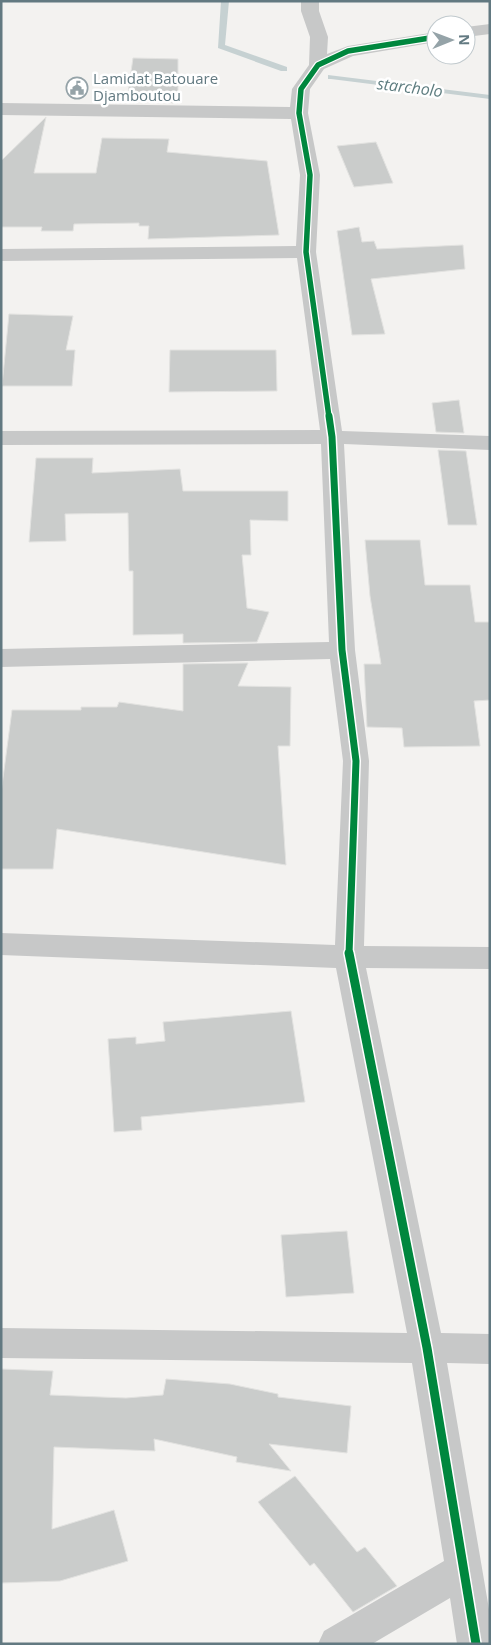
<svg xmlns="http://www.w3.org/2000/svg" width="491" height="1645" font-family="'Open Sans',sans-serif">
<rect width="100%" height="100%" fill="#f3f2f0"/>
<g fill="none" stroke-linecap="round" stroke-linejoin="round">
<!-- stream -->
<g fill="#c6d1d2" fill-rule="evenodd">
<polygon points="221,1 229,1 225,45 287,67 287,71 281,71 218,48"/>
<polygon points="328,75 490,95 490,99 331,79 328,79"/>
</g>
</g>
<!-- building -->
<g fill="#cacccb" stroke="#e2e2e0">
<polygon points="133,58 178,59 178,94 174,94 173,103 128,93"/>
<polygon points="46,117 34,173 96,173 102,138 169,139 167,152 267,161 279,235 148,239 149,226 139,226 139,223 74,224 73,231 41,231 42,227 1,227 1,161"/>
<polygon points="376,142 393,183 354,187 337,146"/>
<polygon points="359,227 362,242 374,241 377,249 463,245 465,269 371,279 385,334 352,335 337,231"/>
<polygon points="9,314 73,316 66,350 75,350 72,386 2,386"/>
<polygon points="170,350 276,350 277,391 169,392"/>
<polygon points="459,400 464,433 436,432 432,403"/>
<polygon points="438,450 466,451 477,525 448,525"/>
<polygon points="36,458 93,458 92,473 180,469 183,491 288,491 288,521 250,520 251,555 242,555 247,608 269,612 257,642 183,643 183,634 133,635 133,571 129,571 128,513 65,514 66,541 29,542"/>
<polygon points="365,540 420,540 425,585 470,585 475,622 490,622 490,700 474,701 480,746 404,747 402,728 367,727 364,664 381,664 370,596"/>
<polygon points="248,663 238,686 291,687 290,746 278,746 286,865 57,829 53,869 1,869 1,793 12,710 81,710 81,707 117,707 119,702 183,711 183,664"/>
<polygon points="291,1011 305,1102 141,1117 142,1130 114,1132 108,1039 136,1037 136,1044 165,1041 163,1022"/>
<polygon points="347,1231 354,1293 286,1297 281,1235"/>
<polygon points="1,1369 53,1371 50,1395 126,1398 163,1395 166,1379 230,1384 278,1394 278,1397 351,1406 347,1453 269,1444 291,1471 236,1462 237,1457 154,1439 155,1451 54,1447 52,1529 114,1510 128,1561 60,1581 1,1583"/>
<polygon points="295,1476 357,1552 365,1547 397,1586 353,1612 314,1563 310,1566 258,1502"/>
</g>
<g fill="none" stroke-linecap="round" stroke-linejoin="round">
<!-- street -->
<g fill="#c7c8c8" fill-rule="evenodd">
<polygon points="301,1 319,1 319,11 328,37 327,54 348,46 436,32 436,42 353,56 324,69 310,89 308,113 320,175 316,252 342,431 490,436 490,450 344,444 355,650 369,761 364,946 490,947 490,969 366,968 441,1333 490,1334 490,1364 447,1363 490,1615 490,1644 457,1644 450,1598 372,1644 318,1644 324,1631 444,1561 412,1363 1,1358 1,1328 407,1333 336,968 1,955 1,933 335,945 343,761 330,659 1,667 1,649 329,642 321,444 1,445 1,431 320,430 297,258 1,261 1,249 296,246 300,175 291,119 1,115 1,103 290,107 292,89 309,65 310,37 301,11"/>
<polygon points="490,24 490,34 466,37 466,27"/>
</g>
<!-- cycleway-far2 casing -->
<g stroke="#fff" stroke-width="8">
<polyline id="cycleway-far2" points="329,417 306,252 310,175 299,113 301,89 318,65 348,51 436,37"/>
</g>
<!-- cycleway-far1 casing -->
<g stroke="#fff" stroke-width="10">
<polyline id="cycleway-far1" points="329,416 332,437 342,650 356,761 349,954"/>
</g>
<!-- cycleway casing -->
<g stroke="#fff" stroke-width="12">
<polyline id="cycleway" points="349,953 427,1348 476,1644"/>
</g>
<!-- cycleway-far2 -->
<use href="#cycleway-far2" stroke="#00873e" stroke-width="5.5"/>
<!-- cycleway-far1 -->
<use href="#cycleway-far1" stroke="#00873e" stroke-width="7"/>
<!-- cycleway -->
<use href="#cycleway" stroke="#00873e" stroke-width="9"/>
</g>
<!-- icons -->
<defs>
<g id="civic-ring" transform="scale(1.125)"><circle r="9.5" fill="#fff" stroke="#95a3a8" stroke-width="1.5"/><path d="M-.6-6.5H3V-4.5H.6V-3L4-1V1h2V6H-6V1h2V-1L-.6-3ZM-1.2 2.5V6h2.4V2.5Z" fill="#95a3a8"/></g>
</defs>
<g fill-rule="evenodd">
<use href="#civic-ring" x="77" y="88"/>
</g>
<g text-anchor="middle" stroke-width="5" stroke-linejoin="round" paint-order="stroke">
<!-- far-poi labels -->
<g font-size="15" fill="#627981" stroke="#fff" text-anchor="start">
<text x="93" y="84">Lamidat Batouare<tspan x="93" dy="17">Djamboutou</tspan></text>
</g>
<!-- far-water labels -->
<g font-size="16" font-style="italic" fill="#5d7c7f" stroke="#fff">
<text transform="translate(410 87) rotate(7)" y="6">starcholo</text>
</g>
</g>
<!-- border -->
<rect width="491" height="1645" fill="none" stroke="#627981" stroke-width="5"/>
<!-- north arrow -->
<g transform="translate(451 40) rotate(89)"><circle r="24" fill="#ffffff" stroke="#c0c9cd"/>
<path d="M0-4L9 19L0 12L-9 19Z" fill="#95a3a8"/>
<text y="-8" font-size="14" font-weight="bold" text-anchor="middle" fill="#627981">N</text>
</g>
</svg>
